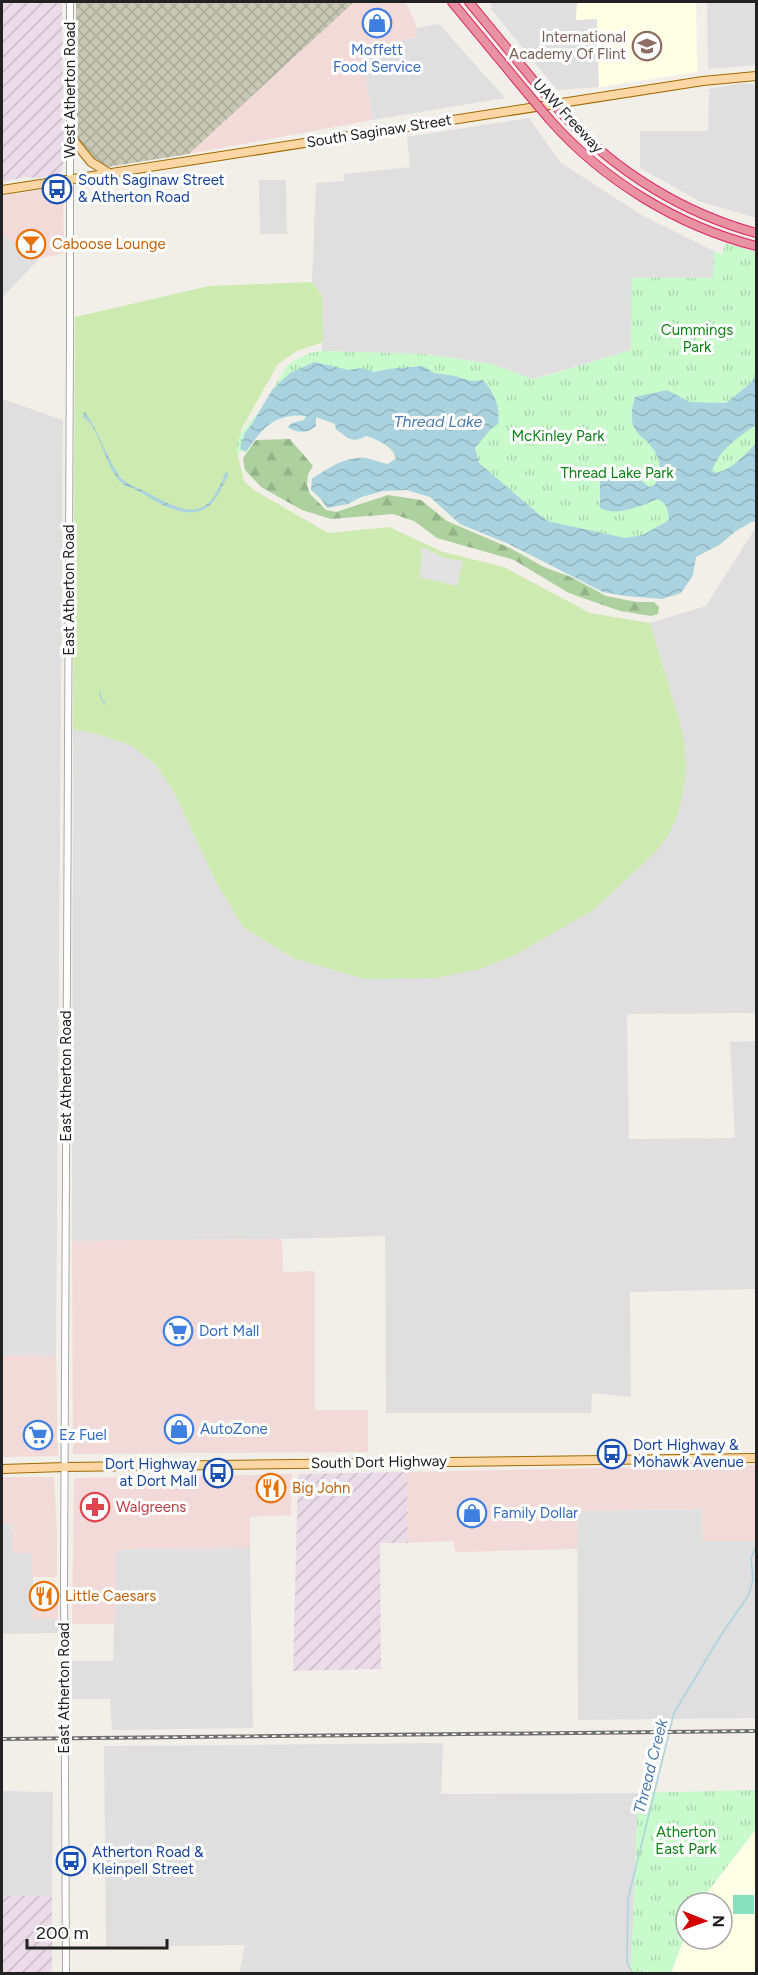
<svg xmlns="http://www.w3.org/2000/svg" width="758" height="1975" font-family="Figtree,sans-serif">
<defs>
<pattern id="industrial-furrows" width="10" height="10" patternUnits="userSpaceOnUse" patternTransform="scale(1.5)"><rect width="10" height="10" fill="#ebdbe8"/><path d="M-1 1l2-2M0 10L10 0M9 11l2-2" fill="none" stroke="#c9bcc7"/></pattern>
<pattern id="construction-cross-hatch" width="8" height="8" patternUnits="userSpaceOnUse" patternTransform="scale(1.5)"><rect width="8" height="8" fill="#c7c7b4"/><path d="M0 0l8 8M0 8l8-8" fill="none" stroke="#abab9a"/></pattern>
<pattern id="forest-firs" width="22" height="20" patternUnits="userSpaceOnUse" patternTransform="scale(1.5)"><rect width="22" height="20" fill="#add19e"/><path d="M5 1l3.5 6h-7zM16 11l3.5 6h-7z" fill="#95b388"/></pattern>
<pattern id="park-tufts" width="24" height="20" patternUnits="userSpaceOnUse" patternTransform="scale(1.5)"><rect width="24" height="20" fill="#c8facc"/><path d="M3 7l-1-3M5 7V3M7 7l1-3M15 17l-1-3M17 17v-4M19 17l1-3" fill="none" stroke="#acd6af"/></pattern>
<pattern id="water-waves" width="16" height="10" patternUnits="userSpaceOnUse" patternTransform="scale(1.5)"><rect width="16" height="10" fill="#aad3df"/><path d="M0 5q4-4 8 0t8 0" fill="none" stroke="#92b5bf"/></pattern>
</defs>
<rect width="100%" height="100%" fill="#f2efe9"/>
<!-- residential -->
<g fill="#e0dfdf">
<polygon points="491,2 577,2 576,20 597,18 599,87 557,90 491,9"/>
<polygon points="707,2 756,2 756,65 708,69"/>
<polygon points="439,24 505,98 372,120 362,48 417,37 416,28"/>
<polygon points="744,83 756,85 756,218 699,201 640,168 640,131 708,131 709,89"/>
<polygon points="529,118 561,163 645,217 714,251 714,278 633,278 631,350 533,379 491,364 426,354 322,351 322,295 312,282 316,183 344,181 344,174 410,167 407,137"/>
<polygon points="259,180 286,180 287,234 260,234"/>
<polygon points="2,236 7,237 39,259 2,298"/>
<polygon points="2,399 63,420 56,1356 2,1355"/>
<polygon points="756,527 756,1013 627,1014 629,1139 735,1138 730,1042 756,1041 756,1289 630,1292 631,1397 592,1393 591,1413 386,1413 385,1236 282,1239 72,1241 73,729 101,735 132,746 155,764 175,794 216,882 243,927 293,958 679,811 686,768 680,723 650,623 706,606"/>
<polygon points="702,1509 703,1541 756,1541 756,1718 578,1720 577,1511"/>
<polygon points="2,1523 13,1523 12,1532 33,1553 33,1619 58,1619 57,1633 2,1634"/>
<polygon points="250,1548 253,1728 112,1730 110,1699 72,1699 72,1661 113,1661 116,1554 123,1549"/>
<polygon points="443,1743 441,1794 638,1793 631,1973 239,1974 245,1945 106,1947 104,1746"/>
<polygon points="2,1791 53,1792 52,1896 2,1896"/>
</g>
<!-- commercial -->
<g fill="#f2dad9">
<polygon points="354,2 405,2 415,21 417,37 362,49 372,120 189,154"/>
<polygon points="63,186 64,253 39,259 7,237 2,236 2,196"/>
<polygon points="282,1239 283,1272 315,1271 315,1410 368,1410 368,1452 73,1454 72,1241"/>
<polygon points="2,1355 56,1356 58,1456 2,1457"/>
<polygon points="756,1465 756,1541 703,1541 702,1509 577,1511 577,1549 456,1552 453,1541 408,1543 407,1472"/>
<polygon points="292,1474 291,1515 250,1517 250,1548 123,1549 116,1554 115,1624 72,1624 74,1478"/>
<polygon points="2,1477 54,1477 57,1532 57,1577 32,1577 32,1553 12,1553 13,1524 2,1523"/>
<rect x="33" y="1588" width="25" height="31"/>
</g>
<!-- industrial -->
<g fill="url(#industrial-furrows)">
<polygon points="2,2 62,2 64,160 62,171 57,175 38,178 26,177 2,182"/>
<polygon points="407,1472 408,1543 380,1543 381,1669 293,1671 298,1474"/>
<rect x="2" y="1896" width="50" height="77"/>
</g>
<!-- education -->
<g fill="#ffffe5">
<polygon points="577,2 696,2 697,72 599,87 597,19 576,20"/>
<polygon points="756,1829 756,1973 671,1974 686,1932 686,1939 722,1939 722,1903 699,1903"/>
</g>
<!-- construction -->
<polygon fill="url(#construction-cross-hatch)" points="76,2 354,2 189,154 107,167 98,165 77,141"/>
<!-- grass -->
<polygon fill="#cdebb0" points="312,282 322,295 323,342 297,351 278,364 241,430 238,456 244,481 254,490 328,533 389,527 443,552 504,567 590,613 650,623 680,723 684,743 686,768 683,793 679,811 670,832 656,852 593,910 515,955 480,969 436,978 365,979 293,958 243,927 216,882 175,794 155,764 132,746 101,735 73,729 75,317 209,286"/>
<!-- forest -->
<polygon fill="url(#forest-firs)" points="290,439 313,466 308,474 307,485 310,494 326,510 336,512 388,495 421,500 447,521 510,548 544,567 571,577 606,596 637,602 654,602 659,607 658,614 651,616 620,611 580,597 567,592 514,560 437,538 414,521 393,514 331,519 302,510 261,487 245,470 243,458 256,440"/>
<!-- park -->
<g fill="url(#park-tufts)">
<path d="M 725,243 L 756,252 L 756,523 L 753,521 L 736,531 L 719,545 L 696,557 L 693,575 L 681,593 L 662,599 L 626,596 L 603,592 L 509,544 L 460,524 L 430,497 L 407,490 L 383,491 L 361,497 L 348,504 L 327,508 L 321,499 L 311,490 L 312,479 C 327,469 346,456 365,458 C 372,459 380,463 388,464 L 396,458 C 391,445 378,440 366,436 C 352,444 348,438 336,429 L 335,424 L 316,417 L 316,426 C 307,434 297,433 288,427 L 292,423 L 304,420 L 305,416 C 274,414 263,427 246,452 L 240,451 L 237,455 L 237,442 L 242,432 L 261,409 L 286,367 L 295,360 L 310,353 L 322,351 L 426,354 L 491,364 L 533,379 L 546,376 L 631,350 L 632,278 L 713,278 L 714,251 L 722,255 Z"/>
<polygon points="756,1790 756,1829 699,1903 686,1903 686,1932 671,1973 631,1973 638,1793"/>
</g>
<!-- pitch -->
<rect fill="#88e0be" x="733" y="1895" width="21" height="19"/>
<!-- parking -->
<polygon fill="#e2e2e2" points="425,547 430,551 445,558 463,561 457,586 419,577 422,555 420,551"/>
<!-- water -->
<g fill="url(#water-waves)">
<path d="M 314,362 L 349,370 L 362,368 L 374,372 L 388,369 L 423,366 L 434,373 L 455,376 L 470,381 L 483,380 C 494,392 501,408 498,424 L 490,430 L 475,448 L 479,463 L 547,521 L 625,538 L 643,535 L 669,520 C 668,510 667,503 657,499 C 642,506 615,517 600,508 L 600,482 L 604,476 C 619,475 638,475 649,487 L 655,485 C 657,478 661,469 659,461 C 651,432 622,440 635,397 L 667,390 L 690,402 L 726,403 L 752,382 L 756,371 L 756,425 C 739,437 717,451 712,472 C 726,476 747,453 756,443 L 756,523 L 753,521 L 736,531 L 719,545 L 696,557 L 693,575 L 681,593 L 662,599 L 626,596 L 603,592 L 509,544 L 460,524 L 430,497 L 407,490 L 383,491 L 361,497 L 348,504 L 327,508 L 321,499 L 311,490 L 312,479 C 327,469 346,456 365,458 C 373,459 380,463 388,464 L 396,458 C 392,445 378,440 366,436 C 351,444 348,438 336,429 L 335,424 L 316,417 L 316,426 C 307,434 297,433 288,427 L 292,423 L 304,420 L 306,416 C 275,413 262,428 246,452 L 240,449 L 245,433 L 252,424 L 272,390 L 290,373 Z"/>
<path d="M 85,412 C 99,431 106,457 120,477 C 127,485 139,488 148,493 C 170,504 199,524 216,493 C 219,486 224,480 225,472 L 228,473 L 228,476 C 223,485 218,497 211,504 C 189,526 153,499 133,488 C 106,485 104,429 83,417 L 83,413 Z"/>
</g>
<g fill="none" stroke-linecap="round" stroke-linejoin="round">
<!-- stream -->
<g stroke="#aad3df" stroke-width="1.5">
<polyline points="100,691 101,699 105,704"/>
<polyline points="633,1974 627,1963 628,1899 674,1713 721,1635 748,1596 753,1580 751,1558 756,1547"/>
</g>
<!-- minor casing -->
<g stroke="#a9a9a9" stroke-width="8">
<polyline id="minor" points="66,1974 64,1582 70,341 70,2"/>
</g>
<!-- major casing -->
<g stroke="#a06b00" stroke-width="10">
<g id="major">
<polyline points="70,136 91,162 109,173"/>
<polyline points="2,190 703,81 756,76"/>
<polyline points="2,1469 65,1467 756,1458"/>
</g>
</g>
<!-- highway casing -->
<g stroke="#dc2a67" stroke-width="10">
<g id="highway">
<polyline points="452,2 528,94"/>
<polyline points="469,2 543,92"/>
<path d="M 565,117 C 617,172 683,213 756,233"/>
<path d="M 550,120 C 604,181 678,226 756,246"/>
</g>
</g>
<!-- minor -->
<use href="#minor" stroke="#fff" stroke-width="6"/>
<!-- major -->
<use href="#major" stroke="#fcd6a4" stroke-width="8"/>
<!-- highway -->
<use href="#highway" stroke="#e892a2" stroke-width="8"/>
<!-- rail casing -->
<g stroke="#707070" stroke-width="4">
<polyline id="rail" points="2,1739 756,1731"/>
</g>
<!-- rail -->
<use href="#rail" stroke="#fff" stroke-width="1.5" stroke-dasharray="4.5" stroke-linecap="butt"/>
<!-- highway-bridge casing -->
<g stroke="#dc2a67" stroke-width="10" stroke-linecap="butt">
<g id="highway-bridge">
<polyline points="543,92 565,117"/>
<polyline points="528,94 550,120"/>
</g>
</g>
<!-- highway-bridge -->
<use href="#highway-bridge" stroke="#e892a2" stroke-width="8"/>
</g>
<!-- icons -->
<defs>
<g id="shop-ring" transform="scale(1.5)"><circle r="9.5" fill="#fff" stroke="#3f7fe0" stroke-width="1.5"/><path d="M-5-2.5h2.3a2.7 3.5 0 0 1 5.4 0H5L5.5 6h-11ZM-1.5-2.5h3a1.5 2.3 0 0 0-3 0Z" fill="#3f7fe0"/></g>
<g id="school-ring" transform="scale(1.5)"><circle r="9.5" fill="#fff" stroke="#8d6e63" stroke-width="1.5"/><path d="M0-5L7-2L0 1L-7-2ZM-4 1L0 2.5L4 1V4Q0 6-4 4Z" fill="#8d6e63"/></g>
<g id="bus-ring" transform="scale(1.5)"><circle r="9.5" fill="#fff" stroke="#1a4fb4" stroke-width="1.5"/><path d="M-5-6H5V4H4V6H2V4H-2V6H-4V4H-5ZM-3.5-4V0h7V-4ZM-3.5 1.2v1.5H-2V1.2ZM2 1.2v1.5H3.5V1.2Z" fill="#1a4fb4"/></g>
<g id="bar-ring" transform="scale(1.5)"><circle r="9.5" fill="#fff" stroke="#e8710a" stroke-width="1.5"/><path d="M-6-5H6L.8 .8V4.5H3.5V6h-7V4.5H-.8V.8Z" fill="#e8710a"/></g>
<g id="supermarket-ring" transform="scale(1.5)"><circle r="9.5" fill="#fff" stroke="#3f7fe0" stroke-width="1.5"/><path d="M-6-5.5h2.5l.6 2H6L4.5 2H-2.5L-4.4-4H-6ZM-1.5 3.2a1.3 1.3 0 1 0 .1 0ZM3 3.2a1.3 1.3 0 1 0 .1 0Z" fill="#3f7fe0"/></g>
<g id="restaurant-ring" transform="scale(1.5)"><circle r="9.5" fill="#fff" stroke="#e8710a" stroke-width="1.5"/><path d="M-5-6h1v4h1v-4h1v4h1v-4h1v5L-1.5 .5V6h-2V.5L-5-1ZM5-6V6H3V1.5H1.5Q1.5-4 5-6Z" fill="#e8710a"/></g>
<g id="pharmacy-ring" transform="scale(1.5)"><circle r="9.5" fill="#fff" stroke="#e0444e" stroke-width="1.5"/><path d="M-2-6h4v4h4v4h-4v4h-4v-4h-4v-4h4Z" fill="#e0444e"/></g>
</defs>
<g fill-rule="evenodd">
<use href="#shop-ring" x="377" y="23"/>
<use href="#school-ring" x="647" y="46"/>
<use href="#bus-ring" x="57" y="189"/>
<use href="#bar-ring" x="31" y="244"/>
<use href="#supermarket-ring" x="178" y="1331"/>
<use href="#shop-ring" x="179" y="1429"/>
<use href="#supermarket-ring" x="38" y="1435"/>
<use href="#bus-ring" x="612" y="1454"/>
<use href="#bus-ring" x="218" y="1473"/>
<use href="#restaurant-ring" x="271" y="1488"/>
<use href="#pharmacy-ring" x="95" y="1507"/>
<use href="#shop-ring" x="472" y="1513"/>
<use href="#restaurant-ring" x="44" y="1596"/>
<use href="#bus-ring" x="71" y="1861"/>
</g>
<g text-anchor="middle" stroke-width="6" stroke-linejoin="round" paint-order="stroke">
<!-- education labels -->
<g font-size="15" fill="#785e54" stroke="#fff" text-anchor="end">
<text x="626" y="42">International<tspan x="626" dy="17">Academy Of Flint</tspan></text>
</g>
<!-- shop labels -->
<g font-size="15" fill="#366cbe" stroke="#fff" text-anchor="start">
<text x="377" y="55" text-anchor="middle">Moffett<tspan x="377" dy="17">Food Service</tspan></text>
<text x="199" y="1336">Dort Mall</text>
<text x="200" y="1434">AutoZone</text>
<text x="59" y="1440">Ez Fuel</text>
<text x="493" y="1518">Family Dollar</text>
</g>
<!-- street labels -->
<g font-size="15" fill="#222" stroke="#fff">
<text transform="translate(70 90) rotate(-90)" y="5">West Atherton Road</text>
<text transform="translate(568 116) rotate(47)" y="5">UAW Freeway</text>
<text transform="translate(379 131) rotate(-9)" y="5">South Saginaw Street</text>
<text transform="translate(69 590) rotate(-90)" y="5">East Atherton Road</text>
<text transform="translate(66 1076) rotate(-90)" y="5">East Atherton Road</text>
<text transform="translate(379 1462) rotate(-1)" y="5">South Dort Highway</text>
<text transform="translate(64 1688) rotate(-90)" y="5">East Atherton Road</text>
</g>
<!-- transit labels -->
<g font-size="15" fill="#164399" stroke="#fff" text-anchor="start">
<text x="78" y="185">South Saginaw Street<tspan x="78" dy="17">&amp; Atherton Road</tspan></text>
<text x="633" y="1450">Dort Highway &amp;<tspan x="633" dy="17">Mohawk Avenue</tspan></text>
<text x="197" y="1469" text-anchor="end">Dort Highway<tspan x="197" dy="17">at Dort Mall</tspan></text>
<text x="92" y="1857">Atherton Road &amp;<tspan x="92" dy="17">Kleinpell Street</tspan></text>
</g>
<!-- food labels -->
<g font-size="15" fill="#c56008" stroke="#fff" text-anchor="start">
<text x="52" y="249">Caboose Lounge</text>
<text x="292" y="1493">Big John</text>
<text x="65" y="1601">Little Caesars</text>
</g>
<!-- park labels -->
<g font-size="15" fill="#0c8416" stroke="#fff">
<text x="697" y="335">Cummings<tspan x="697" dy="17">Park</tspan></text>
<text x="558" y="441">McKinley Park</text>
<text x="617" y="478">Thread Lake Park</text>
<text x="686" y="1837">Atherton<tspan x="686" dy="17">East Park</tspan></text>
</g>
<!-- health labels -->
<g font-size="15" fill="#be3a42" stroke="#fff" text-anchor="start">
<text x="116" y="1512">Walgreens</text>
</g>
<!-- water labels -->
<g font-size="16" font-style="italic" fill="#4a7aab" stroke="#fff">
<text x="438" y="427">Thread Lake</text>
<text transform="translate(650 1766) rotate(-76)" y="6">Thread Creek</text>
</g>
</g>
<!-- border -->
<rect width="758" height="1975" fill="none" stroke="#222222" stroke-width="6"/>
<!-- north arrow -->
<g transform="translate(704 1921) rotate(91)"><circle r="28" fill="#ffffff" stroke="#a7a7a7" stroke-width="1.5"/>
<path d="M0-4.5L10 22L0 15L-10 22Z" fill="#d40000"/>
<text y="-9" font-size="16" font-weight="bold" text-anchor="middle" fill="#222222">N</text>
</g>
<!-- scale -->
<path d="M27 1939v9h140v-9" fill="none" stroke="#222222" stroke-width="3"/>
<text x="36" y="1939" font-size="18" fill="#222222" stroke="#ffffff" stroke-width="4.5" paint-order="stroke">200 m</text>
</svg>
